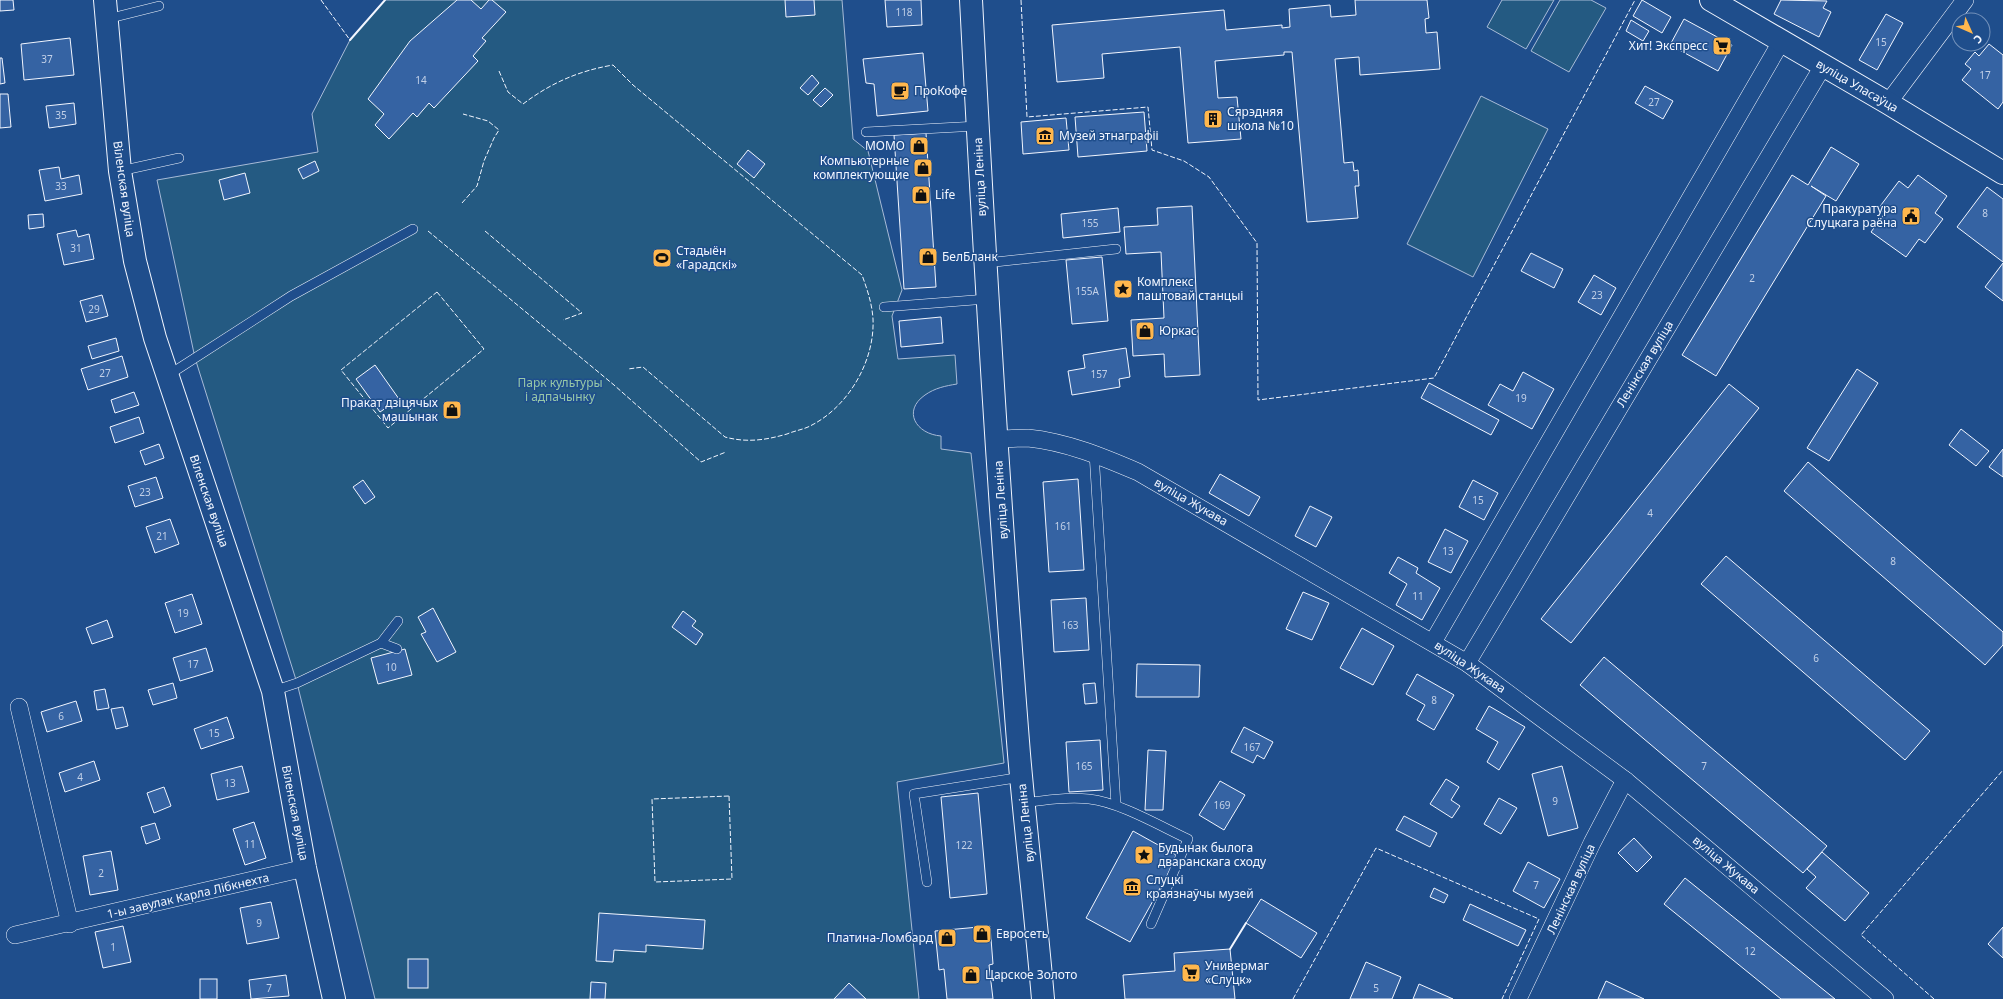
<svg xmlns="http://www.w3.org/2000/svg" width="2003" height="999" font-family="'Noto Sans',sans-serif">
<rect width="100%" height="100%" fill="#1f4e8c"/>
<!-- green -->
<g fill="#245a82" stroke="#a8bbd7">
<path d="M 385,0 L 842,0 L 853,139 L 868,151 L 902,290 L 892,316 L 898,359 L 955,355 L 957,384 C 945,386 935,388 925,395 C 902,411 916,434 941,436 L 941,449 L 971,453 L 1004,763 L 897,782 L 919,999 L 375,999 L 297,683 L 195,358 L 157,180 L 318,152 L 312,114 L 350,40 Z"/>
<polygon points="1502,0 1554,0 1526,49 1487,27"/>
<polygon points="1560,0 1591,0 1606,8 1569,72 1531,51"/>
<polygon points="1481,96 1548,129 1473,277 1407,244"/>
</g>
<!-- building -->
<g fill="#3563a3" stroke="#f2f6ff">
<polygon points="0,0 13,0 14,10 0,11"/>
<polygon points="457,0 471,0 481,9 489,0 492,0 506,12 482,38 486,41 473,56 478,61 434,108 429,103 417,117 413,113 389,139 375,125 384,114 368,99 410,41"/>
<polygon points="785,0 814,0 815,15 786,17"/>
<polygon points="885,0 921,0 922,25 887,27"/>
<polygon points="1355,0 1427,0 1429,18 1425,19 1426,33 1437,32 1440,69 1360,75 1359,57 1335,59 1344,163 1353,162 1354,171 1358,170 1359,186 1355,186 1358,218 1307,222 1292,52 1284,52 1284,55 1215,61 1218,98 1237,97 1241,139 1188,143 1180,47 1102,54 1104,78 1057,82 1052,25 1224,10 1226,30 1282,25 1282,28 1290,27 1289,9 1330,5 1331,17 1356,15"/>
<polygon points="1642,0 1671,17 1662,33 1633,16"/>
<polygon points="1781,0 1827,1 1823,8 1831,12 1819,37 1774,14"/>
<polygon points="1886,14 1903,23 1877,70 1859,60"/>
<polygon points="1684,19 1732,45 1718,71 1670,45"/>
<polygon points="1631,20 1649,31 1643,41 1626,31"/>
<polygon points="70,38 74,75 24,80 21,44"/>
<polygon points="1989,44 2003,55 2003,102 1998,109 1962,80 1971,69 1965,64 1975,52 1979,56"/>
<polygon points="923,53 928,111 877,116 874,84 866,83 863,59"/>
<polygon points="0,58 2,58 5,83 0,84"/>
<polygon points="812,75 819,83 808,95 800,88"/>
<polygon points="1645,86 1673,101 1663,119 1635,103"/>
<polygon points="825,88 833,95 821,107 813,100"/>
<polygon points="0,94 8,94 11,127 0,128"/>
<polygon points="74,103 76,124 49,128 46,106"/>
<polygon points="1144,112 1147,151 1078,157 1075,117"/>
<polygon points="1066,118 1069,150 1023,154 1021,122"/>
<polygon points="926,133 936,287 904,289 894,135"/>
<polygon points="1831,147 1859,164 1836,201 1811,186 1826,196 1716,376 1682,355 1792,175 1808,185"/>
<polygon points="748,150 765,164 754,178 737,164"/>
<polygon points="315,161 319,171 303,179 298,169"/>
<polygon points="59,167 61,179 79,175 82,194 45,201 39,170"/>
<polygon points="245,173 250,193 224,200 219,180"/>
<polygon points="1918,175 1947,196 1935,213 1943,219 1925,243 1919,239 1906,257 1871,232 1885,213 1878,209 1899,181 1908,188"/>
<polygon points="1987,187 2003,199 2003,262 1957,227"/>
<polygon points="1192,206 1200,375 1165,377 1164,354 1133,356 1131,320 1164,318 1161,252 1126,254 1124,227 1158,225 1157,208"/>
<polygon points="1118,208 1120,232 1063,238 1061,214"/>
<polygon points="43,214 44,227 29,229 28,215"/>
<polygon points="76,230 78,237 89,234 94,259 64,265 57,234"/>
<polygon points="1531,253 1563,269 1554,288 1521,271"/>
<polygon points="1102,257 1108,321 1072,324 1066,260"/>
<polygon points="2003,263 2003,301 1985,287"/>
<polygon points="1594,275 1616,288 1601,315 1578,302"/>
<polygon points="102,295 108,316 86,322 80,301"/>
<polygon points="941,317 943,343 901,347 899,321"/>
<polygon points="116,338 119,351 92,359 88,346"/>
<polygon points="1126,348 1130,377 1119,379 1120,387 1072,395 1068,371 1085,368 1083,355"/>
<polygon points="122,356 128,377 88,390 81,369"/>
<polygon points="375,365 399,399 380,412 356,379"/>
<polygon points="1857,369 1878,383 1829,461 1807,448"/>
<polygon points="1523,372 1554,389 1532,429 1488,405 1500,384 1513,391"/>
<polygon points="1429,383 1499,420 1491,435 1421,398"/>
<polygon points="1729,384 1759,408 1571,643 1541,619"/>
<polygon points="134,392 139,405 115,413 111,400"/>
<polygon points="139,417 144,433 115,443 110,427"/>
<polygon points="1961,429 1989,451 1976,466 1949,445"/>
<polygon points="159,444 164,458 145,465 140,451"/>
<polygon points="2003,449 2003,477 1989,467"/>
<polygon points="1808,462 2003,632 2003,645 1985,665 1784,491"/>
<polygon points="1220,474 1260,497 1249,516 1209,493"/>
<polygon points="156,477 163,498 135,507 128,486"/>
<polygon points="1078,479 1084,570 1049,572 1043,482"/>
<polygon points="363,480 375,497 365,504 353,487"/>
<polygon points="1473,480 1498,493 1484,520 1459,507"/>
<polygon points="1310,506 1332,517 1316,547 1295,536"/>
<polygon points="170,519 179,544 155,553 146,527"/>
<polygon points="1445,529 1468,541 1451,573 1428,562"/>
<polygon points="1726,556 1930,731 1905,760 1701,584"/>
<polygon points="1398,557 1418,568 1416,573 1440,588 1422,620 1396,605 1407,584 1389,573"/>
<polygon points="1303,592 1329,603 1312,640 1286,629"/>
<polygon points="192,594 202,624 175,633 165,603"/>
<polygon points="1086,598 1089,650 1054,652 1051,600"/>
<polygon points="433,608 456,652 437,662 421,634 426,632 418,617"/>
<polygon points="683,611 696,621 692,626 703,634 696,645 672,627"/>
<polygon points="107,620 113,637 92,644 86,628"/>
<polygon points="1362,628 1394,646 1373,685 1340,668"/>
<polygon points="206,648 213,671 180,681 173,658"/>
<polygon points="405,649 412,675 378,684 371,658"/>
<polygon points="1604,657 1827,846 1803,873 1580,685"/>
<polygon points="1137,664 1200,665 1199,697 1136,697"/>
<polygon points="1417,674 1454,695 1434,730 1417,720 1425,705 1406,694"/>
<polygon points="173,683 177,698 153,705 148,690"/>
<polygon points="1095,683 1097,703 1085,704 1083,684"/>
<polygon points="105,689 109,708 97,710 94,691"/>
<polygon points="76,701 82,721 47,732 41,712"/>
<polygon points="1489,706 1525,727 1499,770 1487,762 1498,742 1476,729"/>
<polygon points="123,707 128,726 116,729 111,709"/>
<polygon points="227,717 234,738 201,749 194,729"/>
<polygon points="1244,727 1273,742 1264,759 1257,755 1253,763 1231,752"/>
<polygon points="1100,740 1103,790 1069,792 1066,742"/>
<polygon points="1148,750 1166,751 1163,810 1145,810"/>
<polygon points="94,761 100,780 65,792 59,773"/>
<polygon points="242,766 249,792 217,800 211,774"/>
<polygon points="1562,766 1578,828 1548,836 1532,774"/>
<polygon points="1446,779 1459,787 1451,800 1460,806 1452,818 1430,804"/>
<polygon points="1220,781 1245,795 1224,830 1199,815"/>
<polygon points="164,787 171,806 154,813 147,793"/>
<polygon points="978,793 987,894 950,898 941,797"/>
<polygon points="1499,798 1517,808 1501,834 1484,824"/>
<polygon points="1404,816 1437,833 1430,847 1396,830"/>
<polygon points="254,822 266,858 245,865 233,829"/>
<polygon points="155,823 160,839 146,844 141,827"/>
<polygon points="1133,831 1178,856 1130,942 1086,918"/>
<polygon points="1634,838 1652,857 1637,872 1618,853"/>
<polygon points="111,851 118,890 90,895 83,856"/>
<polygon points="1822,852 1869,893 1845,921 1806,888 1816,877 1807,869"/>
<polygon points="1528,862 1560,879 1544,908 1513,891"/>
<polygon points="1685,878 1835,999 1781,999 1664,904"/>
<polygon points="1434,888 1448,895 1444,903 1430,897"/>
<polygon points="1261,899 1317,933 1301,958 1246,923"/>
<polygon points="271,902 279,938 247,944 240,908"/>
<polygon points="1470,904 1526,930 1518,946 1463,920"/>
<polygon points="599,913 705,920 703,949 646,945 646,952 614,950 613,962 596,961"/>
<polygon points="123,926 131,962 103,968 95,932"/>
<polygon points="990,926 993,964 989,965 993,999 947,999 944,969 939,970 935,931"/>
<polygon points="2003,927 2003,958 1988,944"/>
<polygon points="1230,949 1235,999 1125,999 1123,975 1175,971 1174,953"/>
<rect x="408" y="959" width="20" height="29"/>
<polygon points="1366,962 1401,977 1392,999 1350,999"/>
<polygon points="286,975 289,996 251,999 249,980"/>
<rect x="200" y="979" width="17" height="20"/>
<polygon points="1606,981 1644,999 1598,999"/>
<polygon points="591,982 606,983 605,999 590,999"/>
<polygon points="849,983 866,999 834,999"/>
<polygon points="1419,984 1453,999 1413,999"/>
</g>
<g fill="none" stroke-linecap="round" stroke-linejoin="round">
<!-- lane casing -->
<g stroke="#f2f6ff" stroke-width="10">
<g id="lane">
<polyline points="107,19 159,6"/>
<polyline points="866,132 978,126"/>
<polyline points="120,171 179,158"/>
<polyline points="986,263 1116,249"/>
<polyline points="884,307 987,299"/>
<polyline points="167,376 291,296 413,229"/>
<polyline points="1094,453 1116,805"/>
<polyline points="381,643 398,621"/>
<polyline points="273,691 297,683 381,643 397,649"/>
<path d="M 1024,803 C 1045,800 1067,797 1089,799 C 1119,802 1160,826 1188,839 L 1151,924"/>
<polyline points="927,882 914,794 1022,777"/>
</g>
</g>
<!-- street casing -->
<g stroke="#f2f6ff" stroke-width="18">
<g id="street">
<polyline points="1888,103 1965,0"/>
<path d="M 997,439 C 1007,439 1018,438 1028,438 C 1067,442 1103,457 1138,472 L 1467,663 L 1625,780 L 1885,999"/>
<polyline points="1433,642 1781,42"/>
<polyline points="1467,663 1823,66"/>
<polyline points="19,707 70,924"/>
<polyline points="15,935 305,868"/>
<polyline points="1518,999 1592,843 1625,780"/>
</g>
</g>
<!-- secondary casing -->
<g stroke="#f2f6ff" stroke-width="24">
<g id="secondary">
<polyline points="105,0 120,171 135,261 155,338 273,691 305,868 334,999"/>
<path d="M 971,0 C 984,251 999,503 1019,754 C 1026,835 1036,917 1043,999"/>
<polyline points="1711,0 1888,103 2003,173"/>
</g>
</g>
<!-- lane -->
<use href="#lane" stroke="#1f4e8c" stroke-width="9"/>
<!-- street -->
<use href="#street" stroke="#1f4e8c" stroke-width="17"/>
<!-- secondary -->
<use href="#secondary" stroke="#1f4e8c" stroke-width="22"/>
<!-- fence -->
<g stroke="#f2f6ff" stroke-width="1" stroke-dasharray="5 2" stroke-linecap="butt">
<polyline points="321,0 350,40"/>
<polyline points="1021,0 1027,117 1148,107 1152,150 1184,161 1209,177 1257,243 1258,400 1434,378 1635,0"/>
<path d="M 499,71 L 508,92 L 523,104 C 551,83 578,71 613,65 L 633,85 L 862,275 C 867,289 872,303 873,319 C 875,362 847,409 808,427 C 801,430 794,431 787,434 C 766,440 747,443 725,437 L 643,367 L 628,369"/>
<polyline points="462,203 477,186 484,161 494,138 499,130 488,121 463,114"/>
<polyline points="428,231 614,385 701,462 726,452"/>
<polyline points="485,231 582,313 563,320"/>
<polygon points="437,292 484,349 388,428 341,370"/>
<polygon points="729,796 732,879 655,882 652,799"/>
<polyline points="1293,999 1376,848 1539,919 1502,999"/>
<polyline points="1934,999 1861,935 2003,770"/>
</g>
<!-- wall -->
<g stroke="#f2f6ff" stroke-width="2">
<polyline points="350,40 385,0"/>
<polyline points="1230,949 1246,923"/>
</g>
</g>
<!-- icons -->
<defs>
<g id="supermarket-square" transform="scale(1)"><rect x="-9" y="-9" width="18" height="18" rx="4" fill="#ffb74d" stroke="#1f4e8c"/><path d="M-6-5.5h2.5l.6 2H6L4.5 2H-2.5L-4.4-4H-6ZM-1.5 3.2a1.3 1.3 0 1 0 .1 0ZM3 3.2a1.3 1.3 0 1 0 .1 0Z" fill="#111"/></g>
<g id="cafe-square" transform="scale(1)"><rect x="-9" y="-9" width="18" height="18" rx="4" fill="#ffb74d" stroke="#1f4e8c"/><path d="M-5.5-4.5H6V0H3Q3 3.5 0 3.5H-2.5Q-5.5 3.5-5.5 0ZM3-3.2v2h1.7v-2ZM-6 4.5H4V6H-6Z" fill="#111"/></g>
<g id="building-square" transform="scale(1)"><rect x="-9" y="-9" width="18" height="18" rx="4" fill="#ffb74d" stroke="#1f4e8c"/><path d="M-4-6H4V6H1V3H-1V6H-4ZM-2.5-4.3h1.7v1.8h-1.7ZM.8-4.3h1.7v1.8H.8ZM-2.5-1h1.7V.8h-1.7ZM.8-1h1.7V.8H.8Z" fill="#111"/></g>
<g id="museum-square" transform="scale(1)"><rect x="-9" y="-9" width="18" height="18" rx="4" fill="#ffb74d" stroke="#1f4e8c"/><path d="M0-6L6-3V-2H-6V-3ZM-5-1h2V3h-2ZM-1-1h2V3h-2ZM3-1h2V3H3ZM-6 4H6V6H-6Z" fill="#111"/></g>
<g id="shop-square" transform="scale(1)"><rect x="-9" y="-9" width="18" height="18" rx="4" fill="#ffb74d" stroke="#1f4e8c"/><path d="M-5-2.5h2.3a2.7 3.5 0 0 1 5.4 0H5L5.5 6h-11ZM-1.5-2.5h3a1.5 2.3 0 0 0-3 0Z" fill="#111"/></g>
<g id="civic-square" transform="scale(1)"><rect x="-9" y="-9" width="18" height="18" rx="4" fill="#ffb74d" stroke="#1f4e8c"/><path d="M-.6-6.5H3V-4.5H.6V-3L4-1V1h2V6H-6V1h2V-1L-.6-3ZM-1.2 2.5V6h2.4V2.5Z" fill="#111"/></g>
<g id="stadium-square" transform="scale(1)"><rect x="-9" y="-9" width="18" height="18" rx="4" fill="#ffb74d" stroke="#1f4e8c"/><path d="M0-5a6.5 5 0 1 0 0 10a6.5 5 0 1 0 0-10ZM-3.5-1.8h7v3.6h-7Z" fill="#111"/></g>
<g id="sight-square" transform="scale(1)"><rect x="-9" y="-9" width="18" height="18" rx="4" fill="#ffb74d" stroke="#1f4e8c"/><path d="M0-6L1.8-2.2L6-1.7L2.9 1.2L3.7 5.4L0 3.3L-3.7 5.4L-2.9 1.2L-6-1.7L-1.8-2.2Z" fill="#111"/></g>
</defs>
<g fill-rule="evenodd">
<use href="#supermarket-square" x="1722" y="46"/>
<use href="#cafe-square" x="900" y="91"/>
<use href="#building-square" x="1213" y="119"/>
<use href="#museum-square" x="1045" y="136"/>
<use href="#shop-square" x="919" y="146"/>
<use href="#shop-square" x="923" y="168"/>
<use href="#shop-square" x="921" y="195"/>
<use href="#civic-square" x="1911" y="216"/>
<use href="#shop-square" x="928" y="257"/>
<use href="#stadium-square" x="662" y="258"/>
<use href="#sight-square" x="1123" y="289"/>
<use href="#shop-square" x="1145" y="331"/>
<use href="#shop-square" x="452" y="410"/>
<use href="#sight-square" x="1144" y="855"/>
<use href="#museum-square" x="1132" y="887"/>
<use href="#shop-square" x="982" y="934"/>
<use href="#shop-square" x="947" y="938"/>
<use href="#supermarket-square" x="1191" y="973"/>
<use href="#shop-square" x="971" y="975"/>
</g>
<g text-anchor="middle" stroke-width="3" stroke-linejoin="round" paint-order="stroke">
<!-- number labels -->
<g font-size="10" fill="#c3d1e8">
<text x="904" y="16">118</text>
<text x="1881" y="46">15</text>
<text x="47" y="63">37</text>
<text x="1985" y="79">17</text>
<text x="421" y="84">14</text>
<text x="1654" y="106">27</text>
<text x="61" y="119">35</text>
<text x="61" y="190">33</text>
<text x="1985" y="217">8</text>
<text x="1090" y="227">155</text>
<text x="76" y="252">31</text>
<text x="1752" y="282">2</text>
<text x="1087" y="295">155А</text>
<text x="1597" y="299">23</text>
<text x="94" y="313">29</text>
<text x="105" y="377">27</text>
<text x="1099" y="378">157</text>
<text x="1521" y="402">19</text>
<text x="145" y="496">23</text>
<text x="1478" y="504">15</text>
<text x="1650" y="517">4</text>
<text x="1063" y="530">161</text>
<text x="162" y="540">21</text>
<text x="1448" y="555">13</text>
<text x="1893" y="565">8</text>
<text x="1418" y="600">11</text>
<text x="183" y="617">19</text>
<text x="1070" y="629">163</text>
<text x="1816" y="662">6</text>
<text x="193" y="668">17</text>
<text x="391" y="671">10</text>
<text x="1434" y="704">8</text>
<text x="61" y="720">6</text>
<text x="214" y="737">15</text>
<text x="1252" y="751">167</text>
<text x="1084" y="770">165</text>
<text x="1704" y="770">7</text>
<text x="80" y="781">4</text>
<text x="230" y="787">13</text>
<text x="1555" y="805">9</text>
<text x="1222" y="809">169</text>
<text x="250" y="848">11</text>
<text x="964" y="849">122</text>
<text x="101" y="877">2</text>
<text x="1536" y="889">7</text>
<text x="259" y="927">9</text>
<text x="113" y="951">1</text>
<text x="1750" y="955">12</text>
<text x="269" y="992">7</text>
<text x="1376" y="992">5</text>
</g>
<!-- poi labels -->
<g font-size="12" fill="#f2f6ff" stroke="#1f4e8c" text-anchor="start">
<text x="1708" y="50" text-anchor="end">Хит! Экспресс</text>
<text x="914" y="95">ПроКофе</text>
<text x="1227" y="116">Сярэдняя<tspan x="1227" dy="14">школа №10</tspan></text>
<text x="1059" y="140">Музей этнаграфіі</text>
<text x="905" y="150" text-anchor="end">МОМО</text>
<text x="909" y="165" text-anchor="end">Компьютерные<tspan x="909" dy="14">комплектующие</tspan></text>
<text x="935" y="199">Life</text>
<text x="1897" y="213" text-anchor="end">Пракуратура<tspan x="1897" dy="14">Слуцкага раёна</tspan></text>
<text x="676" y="255">Стадыён<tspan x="676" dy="14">«Гарадскі»</tspan></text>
<text x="942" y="261">БелБланк</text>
<text x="1137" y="286">Комплекс<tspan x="1137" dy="14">паштовай станцыі</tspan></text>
<text x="1159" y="335">Юркас</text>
<text x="438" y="407" text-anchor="end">Пракат дзіцячых<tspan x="438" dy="14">машынак</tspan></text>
<text x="1158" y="852">Будынак былога<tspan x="1158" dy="14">дваранскага сходу</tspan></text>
<text x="1146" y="884">Слуцкі<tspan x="1146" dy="14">краязнаўчы музей</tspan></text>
<text x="996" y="938">Евросеть</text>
<text x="933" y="942" text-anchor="end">Платина-Ломбард</text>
<text x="1205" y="970">Универмаг<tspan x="1205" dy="14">«Слуцк»</tspan></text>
<text x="985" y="979">Царское Золото</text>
</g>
<!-- street labels -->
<g font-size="12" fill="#f2f6ff" stroke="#1f4e8c">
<text transform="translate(1857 86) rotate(30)" y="4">вуліца Уласаўца</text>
<text transform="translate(980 177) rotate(-93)" y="4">вуліца Леніна</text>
<text transform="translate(124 189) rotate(82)" y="4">Віленская вуліца</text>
<text transform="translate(1645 364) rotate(-59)" y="4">Ленінская вуліца</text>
<text transform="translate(1001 500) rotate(-94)" y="4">вуліца Леніна</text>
<text transform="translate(209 501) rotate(71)" y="4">Віленская вуліца</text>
<text transform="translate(1191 502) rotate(30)" y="4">вуліца Жукава</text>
<text transform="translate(1470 667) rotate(34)" y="4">вуліца Жукава</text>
<text transform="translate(295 813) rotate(79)" y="4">Віленская вуліца</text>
<text transform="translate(1026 823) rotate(-96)" y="4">вуліца Леніна</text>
<text transform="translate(1726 865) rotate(40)" y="4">вуліца Жукава</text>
<text transform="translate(1571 889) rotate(-65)" y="4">Ленінская вуліца</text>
<text transform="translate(188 896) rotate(-13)" y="4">1-ы завулак Карла Лібкнехта</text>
</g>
<!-- park labels -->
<g font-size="12" fill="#97c8a6" stroke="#1f4e8c">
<text x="560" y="387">Парк культуры<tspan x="560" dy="14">і адпачынку</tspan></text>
</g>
</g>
<!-- north arrow -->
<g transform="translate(1971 32) rotate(135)"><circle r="19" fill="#1f4e8c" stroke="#7391ba"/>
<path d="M0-3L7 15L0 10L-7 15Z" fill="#ffb74d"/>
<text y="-6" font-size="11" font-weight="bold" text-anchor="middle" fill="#f2f6ff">С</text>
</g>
</svg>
